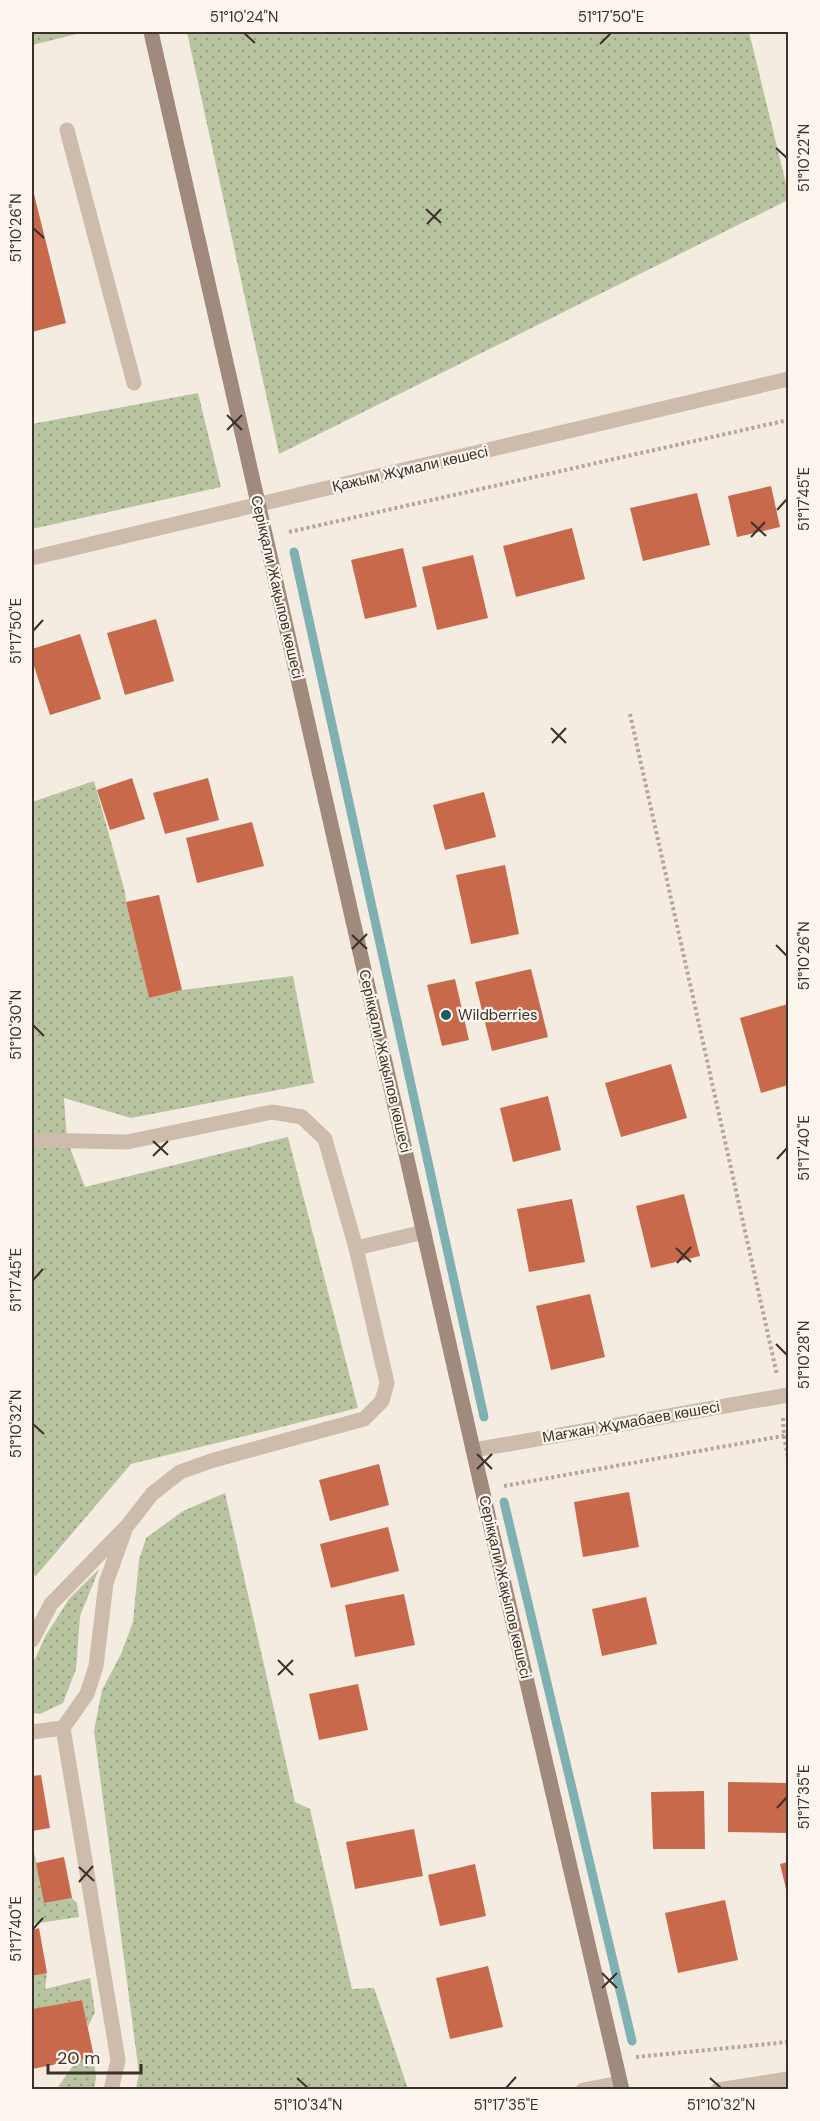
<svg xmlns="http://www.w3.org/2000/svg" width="820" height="2121" font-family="'DM Sans',sans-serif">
<defs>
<pattern id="grass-dots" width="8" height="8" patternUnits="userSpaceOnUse" patternTransform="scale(1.5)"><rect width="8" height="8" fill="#b8c4a0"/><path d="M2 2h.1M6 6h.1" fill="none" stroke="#97a083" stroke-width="1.8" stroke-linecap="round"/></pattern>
</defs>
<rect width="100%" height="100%" fill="#f4ebe1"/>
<!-- grass -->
<g fill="url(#grass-dots)">
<polygon points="32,32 85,32 32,45"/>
<polygon points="187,32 749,32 788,192 788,200 279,454"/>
<polygon points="198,393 221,487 32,529 32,424"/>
<polygon points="94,781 125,892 126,902 149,998 182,990 293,976 314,1083 131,1118 64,1098 67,1140 85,1187 288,1137 358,1408 131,1464 35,1577 32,1562 32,802"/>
<polygon points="225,1493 295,1802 310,1809 352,1989 374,1988 408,2089 136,2089 139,2073 94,1731 102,1690 121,1654 133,1622 139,1560 146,1538 183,1511"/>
<polygon points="99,1569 80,1616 76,1669 63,1703 40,1714 32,1713 32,1665 46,1635 69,1599"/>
<polygon points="32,1841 44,1903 72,1898 77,1903 79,1917 32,1924"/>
<polygon points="47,1973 45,1989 90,1978 95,2012 88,2027 82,2000 32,2009 32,1976"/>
<polygon points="94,2057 96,2078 94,2089 56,2090 77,2060"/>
</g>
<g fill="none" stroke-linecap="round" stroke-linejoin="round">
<!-- stream -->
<g stroke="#7fb0b2" stroke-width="9">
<polyline points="294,552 484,1417"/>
<polyline points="504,1502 632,2041"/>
</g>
</g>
<!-- building -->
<g fill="#c8694b">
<polygon points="32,186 66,323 32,332"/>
<polygon points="771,486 780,527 737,537 728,496"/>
<polygon points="697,493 710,545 643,561 630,508"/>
<polygon points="572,528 585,579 516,597 503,546"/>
<polygon points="403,548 417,607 365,619 351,560"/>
<polygon points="473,555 488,618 437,630 422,567"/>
<polygon points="156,619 174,681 125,695 107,633"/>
<polygon points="80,634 101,699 50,715 32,660 32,649"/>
<polygon points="132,778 145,819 110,830 97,790"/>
<polygon points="208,778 219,820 165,834 153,793"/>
<polygon points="484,792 496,837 445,850 433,805"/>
<polygon points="252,822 264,866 197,883 186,838"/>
<polygon points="505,865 519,934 471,944 456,875"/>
<polygon points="159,895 182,990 149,998 126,902"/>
<polygon points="531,969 548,1037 492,1051 475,982"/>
<polygon points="455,979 469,1040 442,1046 427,985"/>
<polygon points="788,1004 788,1085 761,1093 740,1018"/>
<polygon points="671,1064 687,1118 621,1137 605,1083"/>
<polygon points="548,1096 561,1150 513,1162 500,1108"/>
<polygon points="684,1194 700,1256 651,1268 636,1206"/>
<polygon points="572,1199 585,1262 529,1272 517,1209"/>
<polygon points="590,1294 605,1357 551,1370 536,1306"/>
<polygon points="379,1464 389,1505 330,1521 319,1480"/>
<polygon points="629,1492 639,1547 583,1557 574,1502"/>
<polygon points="388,1527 399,1571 331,1588 320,1544"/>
<polygon points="404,1594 415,1645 355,1657 345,1605"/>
<polygon points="646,1597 657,1644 602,1656 592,1609"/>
<polygon points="358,1684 368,1730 319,1740 309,1694"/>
<polygon points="41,1775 50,1828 32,1831 32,1776"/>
<polygon points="728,1782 788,1783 788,1833 728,1832"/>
<polygon points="704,1791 705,1849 653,1849 651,1792"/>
<polygon points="414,1829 423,1876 355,1889 346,1842"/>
<polygon points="64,1857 72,1898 44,1903 36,1863"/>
<polygon points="788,1862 788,1897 780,1864"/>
<polygon points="475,1864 486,1916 440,1926 428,1875"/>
<polygon points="725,1900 738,1960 678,1973 665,1913"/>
<polygon points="39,1928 47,1973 32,1976 32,1930"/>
<polygon points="488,1966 503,2027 450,2039 436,1978"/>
<polygon points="82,2000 94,2057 32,2069 32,2009"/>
</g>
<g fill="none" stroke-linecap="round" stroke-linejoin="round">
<!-- path -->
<g stroke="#b9a596" stroke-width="4" stroke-dasharray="3 3" stroke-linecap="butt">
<polyline points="289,532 788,420"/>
<polyline points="630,714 777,1375"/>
<polyline points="783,1418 784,1436 788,1458"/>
<polyline points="504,1486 788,1435"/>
<polyline points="636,2057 788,2042"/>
</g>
<!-- lane -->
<g stroke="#cdbbac" stroke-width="15">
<polyline points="67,130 134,383"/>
<polyline points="32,1140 127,1142 272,1112 302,1117 325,1139 356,1248"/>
<polyline points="32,1640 51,1604 127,1526 152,1494 180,1472 214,1460 364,1419 382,1401 387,1383 356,1248 424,1232"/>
<polyline points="63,1728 118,2060 111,2090"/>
<polyline points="32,1732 63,1728 87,1694 96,1666 106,1583 125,1530"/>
<polyline points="583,2090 620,2083"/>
</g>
<!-- street -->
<g stroke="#cdbbac" stroke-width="15">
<polyline points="32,558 788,379"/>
<polyline points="474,1450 788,1395"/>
<polyline points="718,2090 788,2079"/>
</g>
<!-- secondary -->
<polyline stroke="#a18a7d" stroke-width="15" points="151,32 482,1489 622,2090"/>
</g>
<!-- ticks -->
<path fill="none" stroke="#3b302b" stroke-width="2" d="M 244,33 L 255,43M 600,44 L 611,33M 776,148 L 787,158M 426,209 L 441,223M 427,224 L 441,209M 33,228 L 44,238M 227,415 L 242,430M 227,430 L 242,415M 777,510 L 787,499M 751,522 L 766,536M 751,537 L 765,522M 33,631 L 43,620M 551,728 L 566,743M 552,743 L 566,728M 352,935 L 367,949M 776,945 L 787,956M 352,949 L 367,934M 33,1025 L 44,1036M 153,1141 L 168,1155M 153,1156 L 168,1141M 777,1159 L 787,1148M 676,1248 L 691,1262M 677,1263 L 691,1247M 33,1280 L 43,1269M 776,1344 L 787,1355M 33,1424 L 44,1434M 477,1454 L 492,1469M 477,1469 L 492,1454M 278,1660 L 293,1675M 278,1675 L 293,1660M 777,1808 L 787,1797M 79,1867 L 94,1881M 79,1882 L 93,1866M 33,1929 L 43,1918M 602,1973 L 617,1988M 602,1988 L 617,1973M 297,2078 L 308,2088M 710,2078 L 721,2088M 506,2088 L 516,2077"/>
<!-- markers -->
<circle fill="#1f5a5e" stroke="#fbf5ee" stroke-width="2" cx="446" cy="1015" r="6"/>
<g text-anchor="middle" stroke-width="4.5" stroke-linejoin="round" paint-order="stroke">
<!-- street labels -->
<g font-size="15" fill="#3b302b" stroke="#fbf5ee">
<text transform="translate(410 469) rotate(-13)" y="5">Қажым Жұмали көшесі</text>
<text transform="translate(277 587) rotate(77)" y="5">Серікқали Жақыпов көшесі</text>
<text transform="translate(385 1061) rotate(77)" y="5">Серікқали Жақыпов көшесі</text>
<text transform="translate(631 1422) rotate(-10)" y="5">Мағжан Жұмабаев көшесі</text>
<text transform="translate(505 1587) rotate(77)" y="5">Серікқали Жақыпов көшесі</text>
</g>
<!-- poi labels -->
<g font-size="15" fill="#3b302b" stroke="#fbf5ee" text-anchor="start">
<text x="458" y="1020">Wildberries</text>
</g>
</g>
<!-- border -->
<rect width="820" height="2121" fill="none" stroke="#fbf5ee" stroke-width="66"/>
<!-- scale -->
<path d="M48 2064v9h93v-9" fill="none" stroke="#3b302b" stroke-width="3"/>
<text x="57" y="2064" font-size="18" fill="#3b302b" stroke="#fbf5ee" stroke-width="4.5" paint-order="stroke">20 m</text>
<rect x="33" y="33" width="754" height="2055" fill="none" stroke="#3b302b" stroke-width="2"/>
<g font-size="15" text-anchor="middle" fill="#3b302b">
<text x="244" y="22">51°10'24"N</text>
<text x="611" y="22">51°17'50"E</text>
<text transform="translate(804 158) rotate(-90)" y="5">51°10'22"N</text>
<text transform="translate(16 228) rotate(-90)" y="5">51°10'26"N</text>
<text transform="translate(804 499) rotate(-90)" y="5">51°17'45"E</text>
<text transform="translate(16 631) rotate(-90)" y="5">51°17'50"E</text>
<text transform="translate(804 956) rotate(-90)" y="5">51°10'26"N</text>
<text transform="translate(16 1025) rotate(-90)" y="5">51°10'30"N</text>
<text transform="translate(804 1148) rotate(-90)" y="5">51°17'40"E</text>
<text transform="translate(16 1280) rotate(-90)" y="5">51°17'45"E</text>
<text transform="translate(804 1355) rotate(-90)" y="5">51°10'28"N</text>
<text transform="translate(16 1424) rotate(-90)" y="5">51°10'32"N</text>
<text transform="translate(804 1797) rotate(-90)" y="5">51°17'35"E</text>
<text transform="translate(16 1929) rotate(-90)" y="5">51°17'40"E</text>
<text x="308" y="2110">51°10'34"N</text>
<text x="506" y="2110">51°17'35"E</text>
<text x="721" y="2110">51°10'32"N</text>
</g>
</svg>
